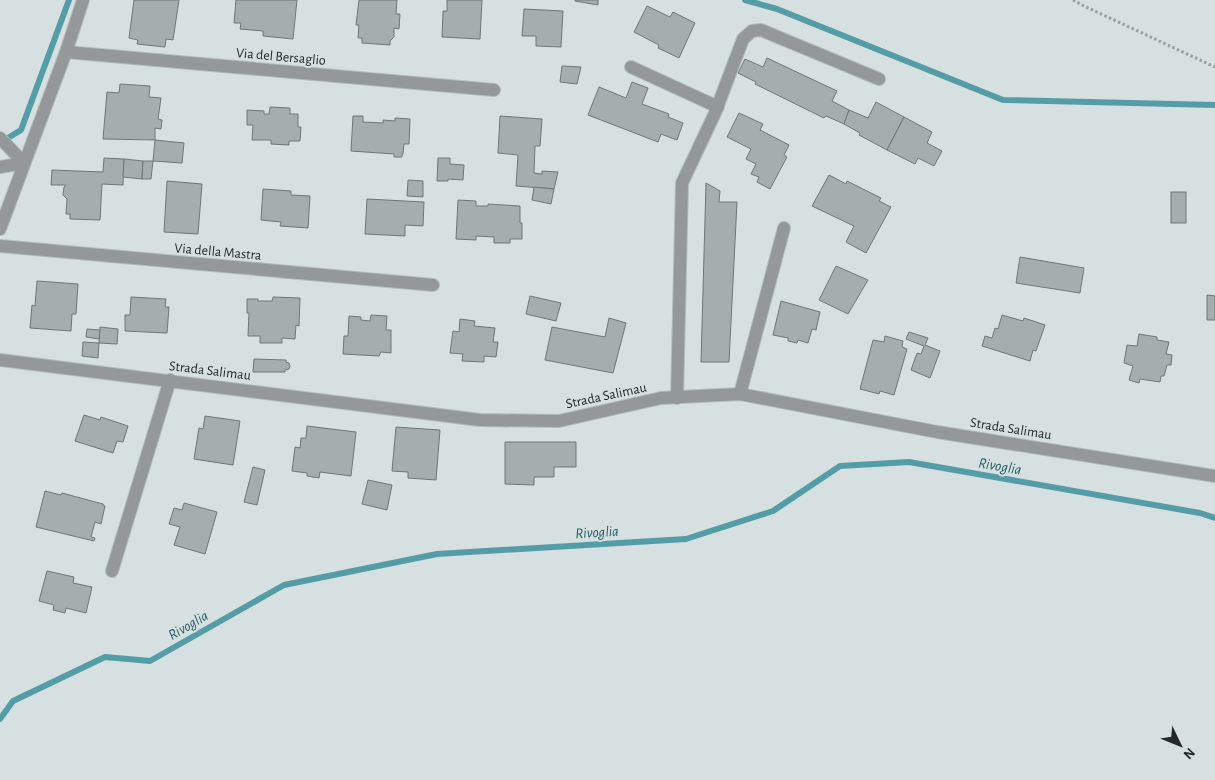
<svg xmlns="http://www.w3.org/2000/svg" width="1215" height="780" font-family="'Alegreya Sans',sans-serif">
<rect width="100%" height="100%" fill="#d7e0e1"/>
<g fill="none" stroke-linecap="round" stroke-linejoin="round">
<!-- stream -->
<g stroke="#549ca6" stroke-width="6">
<polyline points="745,0 777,9 1003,100 1215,105"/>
<polyline points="3,141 21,130 69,0"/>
<polyline points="0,719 13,701 105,657 150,661 284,585 437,554 686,539 773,511 840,466 909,462 1200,513 1215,518"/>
</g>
</g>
<!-- building -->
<g fill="#a5adae" stroke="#6f7678">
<polygon points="134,0 179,0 173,40 166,39 165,47 137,44 138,40 129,38"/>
<polygon points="236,0 297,0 293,39 263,36 263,31 240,29 241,23 234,23"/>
<polygon points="359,0 397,0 396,14 400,14 399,29 394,28 394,37 390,41 390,45 362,43 362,38 358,38 359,25 356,25"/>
<polygon points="447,0 482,0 480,39 442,37 443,11 447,11"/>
<polygon points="575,0 598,0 598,5 575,1"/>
<polygon points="647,6 670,17 673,12 695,23 679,58 658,48 659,45 634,32"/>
<polygon points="524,9 563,11 561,47 536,46 536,36 522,36"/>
<polygon points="767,58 837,91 832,101 849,110 844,124 826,116 824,118 755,84 756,82 738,73 745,59 763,67"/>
<polygon points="562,66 581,67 577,84 560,82"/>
<polygon points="632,82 648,88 642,104 669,114 668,117 683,123 677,140 661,134 658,142 588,115 599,87 626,98"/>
<polygon points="120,84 150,86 149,97 161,98 158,119 162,120 161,129 155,128 155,140 103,139 107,92 119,93"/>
<polygon points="876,102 904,117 887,150 859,135 860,133 844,124 849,110 868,118"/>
<polygon points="270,107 290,108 290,114 298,114 298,127 301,127 300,141 289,141 289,145 271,144 271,140 252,140 253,125 247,125 247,110 264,111 264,114 269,114"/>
<polygon points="739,113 763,124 760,130 789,145 784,155 787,157 770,189 757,182 759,177 751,174 756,164 746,159 751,149 727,137"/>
<polygon points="353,116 363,116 363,122 383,123 383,120 395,121 395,118 410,119 409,144 404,144 403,154 402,154 402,157 394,157 394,154 351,151"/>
<polygon points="500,116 542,119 540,146 535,146 534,173 542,174 542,171 558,172 554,189 516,186 518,155 498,153"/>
<polygon points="904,117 932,132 927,143 942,151 934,166 918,158 915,164 887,150"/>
<polygon points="155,140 184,143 182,163 153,161"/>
<polygon points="104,158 124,159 123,185 102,184 100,220 70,219 70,214 66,214 67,199 63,195 64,187 66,185 51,185 52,170 103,172"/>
<polygon points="438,158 450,158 450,164 464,165 463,180 448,179 448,181 437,181"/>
<polygon points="124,159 143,161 142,179 123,177"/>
<polygon points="143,161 153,161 151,179 142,179"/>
<polygon points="829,175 846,184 847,181 881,198 879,201 891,207 866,253 846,242 854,226 812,206"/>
<polygon points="408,180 423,181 423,197 407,196"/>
<polygon points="167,181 202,184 198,234 164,232"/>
<polygon points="706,183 720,191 719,202 737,202 729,362 701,362"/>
<polygon points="534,187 554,189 551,204 532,200"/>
<polygon points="263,189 291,191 291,195 310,196 308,228 280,226 281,222 261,220"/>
<rect x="1171" y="192" width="15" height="31"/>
<polygon points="367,199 424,202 423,226 405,225 405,236 365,234"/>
<polygon points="458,200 476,201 476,206 488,206 488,204 520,206 520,223 522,223 522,239 510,239 510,243 494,243 494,237 476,236 476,240 456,239"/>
<polygon points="1020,257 1084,268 1080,293 1016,283"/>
<polygon points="836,266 868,280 848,314 819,300"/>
<polygon points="37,281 78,284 76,314 72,314 71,331 30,328 32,305 35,306"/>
<polygon points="1207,295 1215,296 1215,320 1207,320"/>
<polygon points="530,296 561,303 556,321 526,314"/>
<polygon points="131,297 166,299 165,307 169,307 167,333 125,331 125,315 130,315"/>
<polygon points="273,297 300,298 299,326 296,325 295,339 282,338 282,343 260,343 260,336 248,336 249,313 247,313 247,299 258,299 258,301 272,301"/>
<polygon points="781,301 820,312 816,330 812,329 808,343 798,340 797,343 788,341 788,338 773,335"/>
<polygon points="371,315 387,316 386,330 391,330 391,353 381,352 379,356 343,354 344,336 348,336 349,316 361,317 361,320 370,321"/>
<polygon points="1002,315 1023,321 1024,318 1045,325 1036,351 1033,350 1030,361 982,346 985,336 992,338 995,328 998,329"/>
<polygon points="609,318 626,323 613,373 545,360 552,327 605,337"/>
<polygon points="460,319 475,321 474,326 495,328 493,342 498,342 496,357 484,356 484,362 462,361 463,354 450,353 453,331 459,332"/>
<polygon points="100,327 118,329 117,344 99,343"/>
<polygon points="87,329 100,330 99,339 86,337"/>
<polygon points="909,332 928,338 925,345 940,351 930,378 911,370 917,353 921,354 924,346 906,339"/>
<polygon points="1139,334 1157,337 1157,340 1169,342 1166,354 1172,355 1171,365 1167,365 1164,376 1161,376 1160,382 1140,379 1139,383 1129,380 1133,366 1124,363 1127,345 1137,346"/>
<polygon points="885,336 903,341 902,347 907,349 894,395 880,391 879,394 860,389 873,340 884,342"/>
<polygon points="83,342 99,343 98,358 82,356"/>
<polygon points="254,359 286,360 286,362 289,363 290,366 289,369 285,370 285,372 253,372"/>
<polygon points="84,415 100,420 101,417 128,426 123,442 117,441 113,453 75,441"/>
<polygon points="205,416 240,421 233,465 194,459 199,428 203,429"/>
<polygon points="307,426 356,432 351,476 320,472 319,478 307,476 307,473 292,471 295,447 300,448 301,438 306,438"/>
<polygon points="396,427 440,430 436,480 408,478 408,472 392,471"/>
<polygon points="505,442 576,442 576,467 554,467 554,477 534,477 534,485 505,484"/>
<polygon points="253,467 265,470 257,505 244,502"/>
<polygon points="368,480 392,485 387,510 362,504"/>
<polygon points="45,491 61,495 62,493 103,504 103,505 105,506 101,524 95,522 91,537 95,538 94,541 36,527"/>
<polygon points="184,503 217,512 205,554 174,545 180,527 169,524 174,508 182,510"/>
<polygon points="47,571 74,577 73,583 92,587 86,613 66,608 65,613 53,610 54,605 39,601"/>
</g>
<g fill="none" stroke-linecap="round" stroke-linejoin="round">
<!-- minor casing -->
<g stroke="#b3bbbc" stroke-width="14">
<g id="minor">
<polyline points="66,52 494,90"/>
<polyline points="631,67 718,107"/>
<polyline points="0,138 24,163"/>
<polyline points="0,167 24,163"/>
<polyline points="0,229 66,52 83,0"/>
<polyline points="0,246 433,285"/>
<polyline points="0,360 480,420 559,421 661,398 740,394 937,432 1215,476"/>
<polyline points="740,394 784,228"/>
<polyline points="677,398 682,183 715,113 743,39 752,31 761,30 879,79"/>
<polyline points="112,571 170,380"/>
</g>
</g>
<!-- path -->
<polyline stroke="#989fa0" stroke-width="3" stroke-dasharray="2.5 2.5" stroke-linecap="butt" points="1073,0 1084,6 1215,67"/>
<!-- minor -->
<use href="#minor" stroke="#949898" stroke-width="12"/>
</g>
<g text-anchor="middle" stroke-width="4" stroke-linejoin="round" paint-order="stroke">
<!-- street labels -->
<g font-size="14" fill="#252828" stroke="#d7e0e1">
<text transform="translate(281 56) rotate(5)" y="5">Via del Bersaglio</text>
<text transform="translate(218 251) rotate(5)" y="5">Via della Mastra</text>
<text transform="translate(210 370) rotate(7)" y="5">Strada Salimau</text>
<text transform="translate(606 395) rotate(-12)" y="5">Strada Salimau</text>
<text transform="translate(1011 428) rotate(9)" y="5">Strada Salimau</text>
</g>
<!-- water labels -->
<g font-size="15" font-style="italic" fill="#205c65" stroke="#d7e0e1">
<text transform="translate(1000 466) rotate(10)" y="5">Rivoglia</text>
<text transform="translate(597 532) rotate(-3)" y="5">Rivoglia</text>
<text transform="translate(188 625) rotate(-30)" y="5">Rivoglia</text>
</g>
</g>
<!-- north arrow -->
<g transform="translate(1180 745) rotate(133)" stroke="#d7e0e1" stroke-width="4" paint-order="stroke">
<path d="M0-4L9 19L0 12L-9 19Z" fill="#252828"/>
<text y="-8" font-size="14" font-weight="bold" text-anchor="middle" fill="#252828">N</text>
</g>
</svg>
